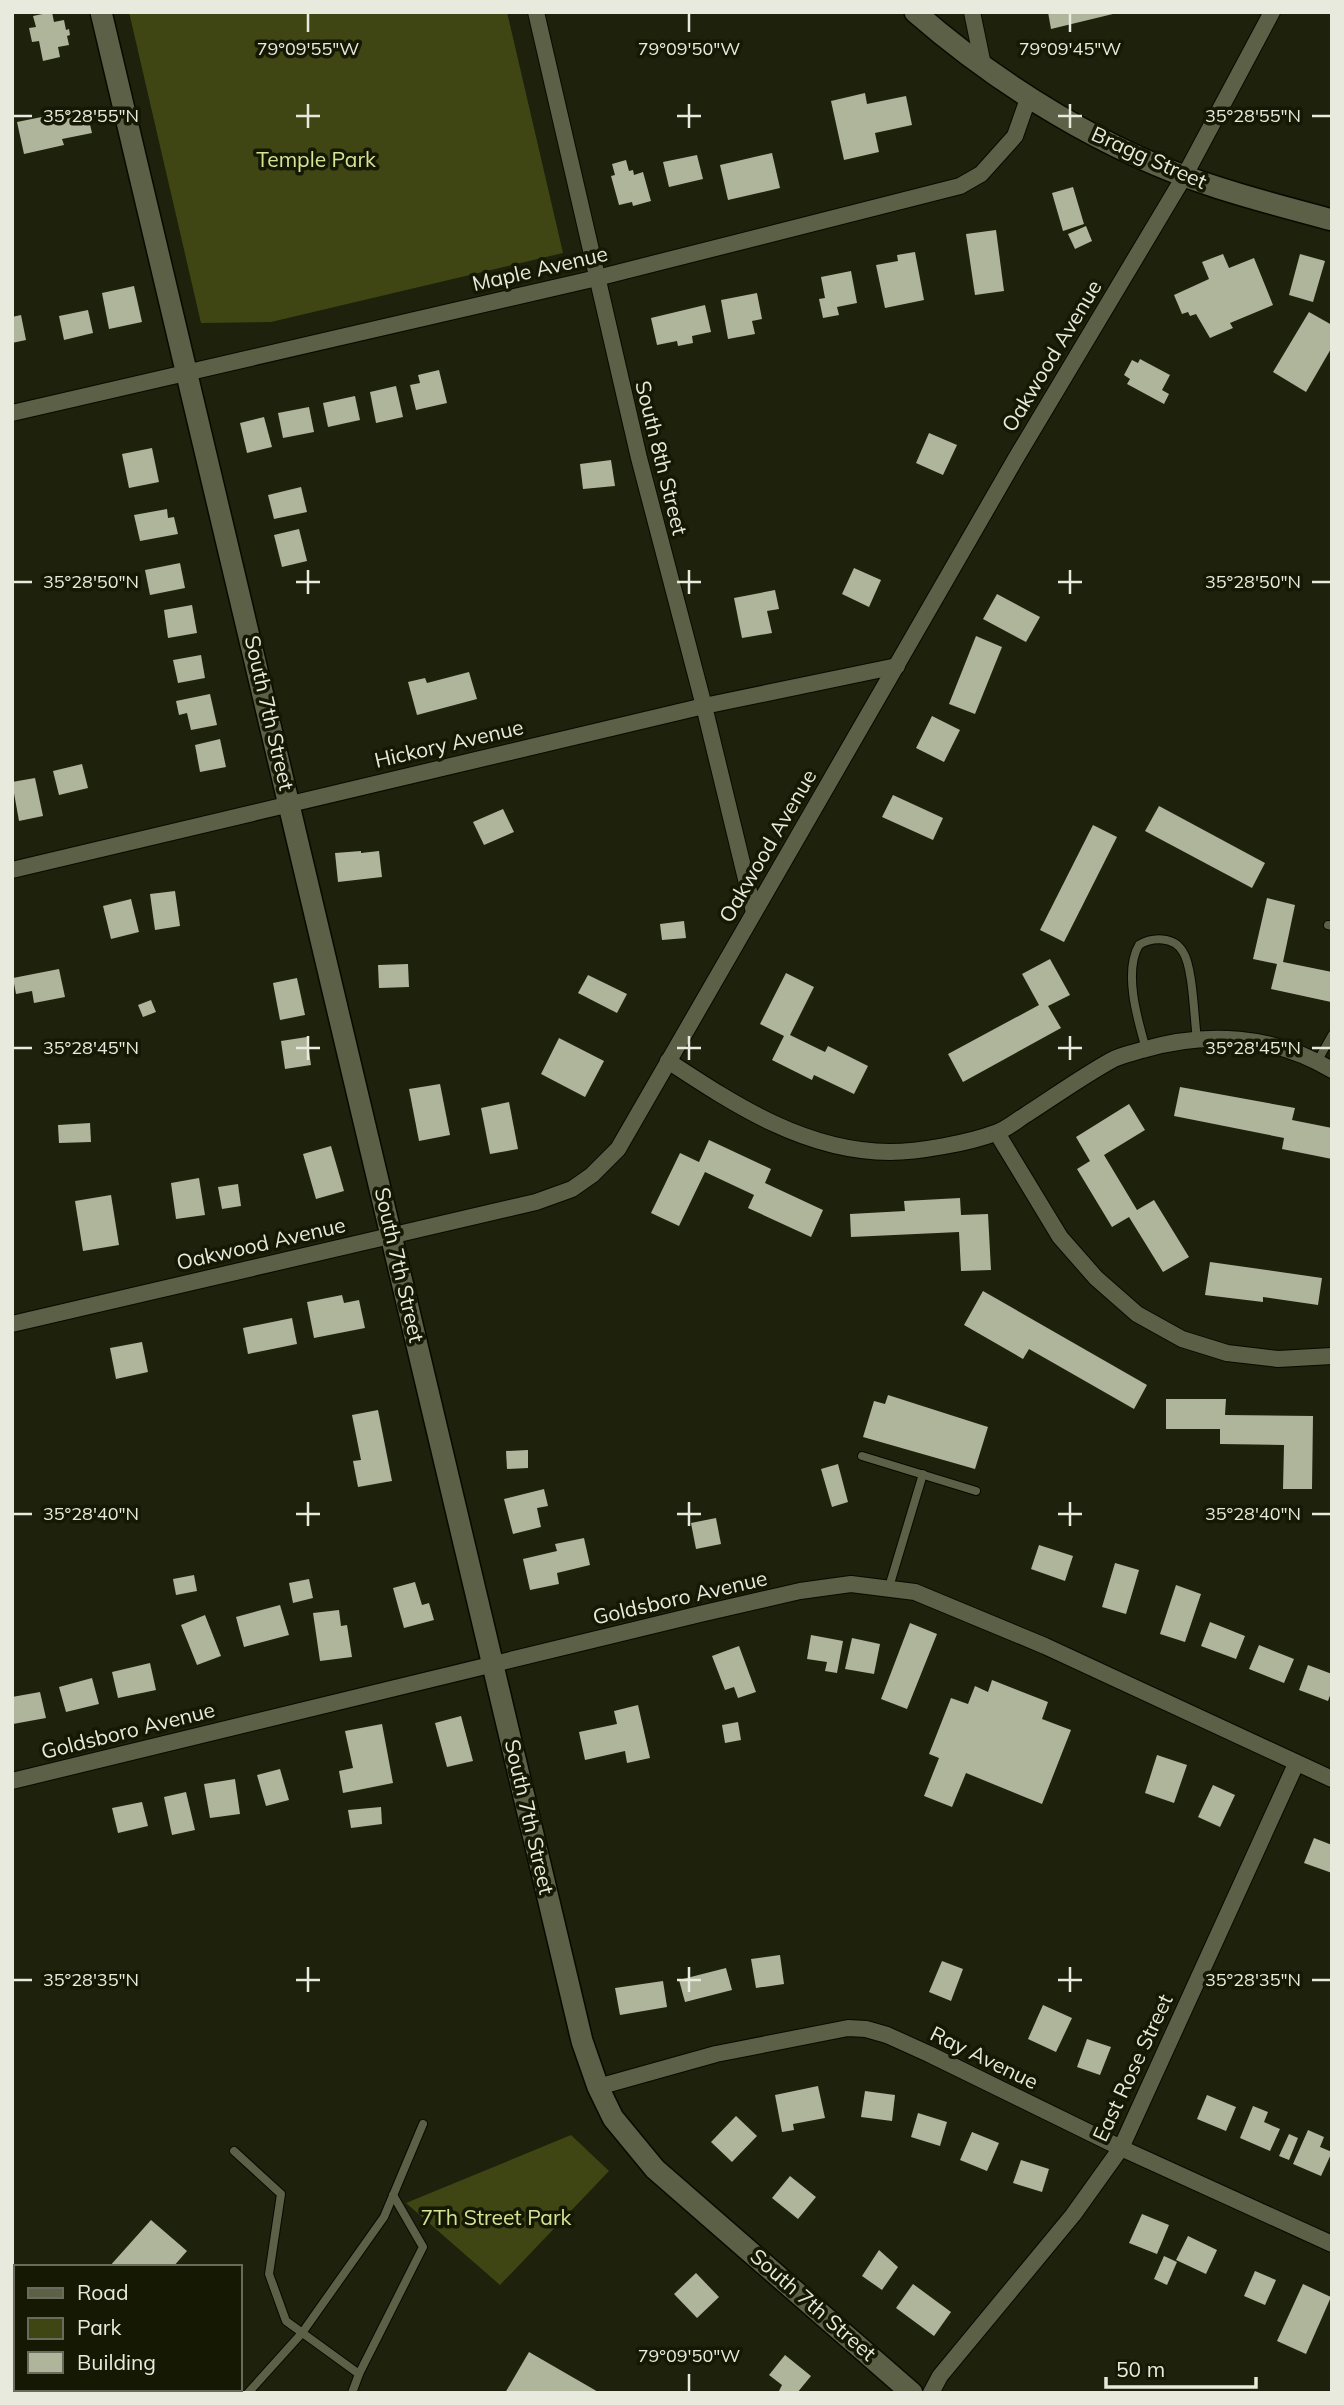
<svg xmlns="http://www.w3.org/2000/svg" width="1344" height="2405" font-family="Mulish,sans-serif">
<rect width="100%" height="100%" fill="#1e210b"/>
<!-- green -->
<g fill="#3f4614">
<polygon points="129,12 507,12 563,253 271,322 201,323"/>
<polygon points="571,2135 609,2171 500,2285 406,2203"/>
</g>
<!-- building -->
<g fill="#afb59a">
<polygon points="52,12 54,22 64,20 66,30 69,29 70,35 67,36 69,45 58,47 60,57 43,61 39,41 32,42 29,28 36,27 33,16"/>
<polygon points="1048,12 1117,12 1117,13 1051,29"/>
<polygon points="865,93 867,104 906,96 912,125 875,133 879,152 844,160 831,101"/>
<polygon points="86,108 92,133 62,139 64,145 24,154 17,122"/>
<polygon points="772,153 780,188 728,200 720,165"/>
<polygon points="697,155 703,179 669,187 663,162"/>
<polygon points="626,160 629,171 633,170 634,175 643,172 651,201 633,206 632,202 619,205 611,176 615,175 612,164"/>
<polygon points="1073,187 1084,224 1063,231 1052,193"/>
<polygon points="1086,226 1092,241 1075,249 1068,234"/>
<polygon points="996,230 1004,291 975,295 966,234"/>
<polygon points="915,252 924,300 885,308 876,265 898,261 897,255"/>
<polygon points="1223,254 1229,268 1254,258 1273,305 1230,323 1233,328 1210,338 1196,314 1190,316 1188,312 1182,314 1174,295 1209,279 1202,262"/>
<polygon points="1300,254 1325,261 1313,302 1289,295"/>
<polygon points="851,271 857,303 837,307 839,315 823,318 819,299 825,298 821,277"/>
<polygon points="134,286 142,322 109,329 102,293"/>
<polygon points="757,293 762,319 752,321 755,334 728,339 721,300"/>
<polygon points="705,305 711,332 692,336 693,343 678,346 677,341 657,345 651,318"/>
<polygon points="88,310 93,333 64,340 59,316"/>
<polygon points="1309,312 1332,325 1332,347 1306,392 1273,372"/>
<polygon points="21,315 26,340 12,343 12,317"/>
<polygon points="1140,359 1170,375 1162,390 1169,394 1164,404 1127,384 1130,379 1124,375 1132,360 1138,363"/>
<polygon points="439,370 447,403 416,410 410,385 420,383 418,375"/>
<polygon points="396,386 403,417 376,423 370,392"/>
<polygon points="355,396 360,420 328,427 323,403"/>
<polygon points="309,407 314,432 283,438 278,413"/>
<polygon points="264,417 272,447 247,453 240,423"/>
<polygon points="929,433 957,445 943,475 916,463"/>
<polygon points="152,448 159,482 129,488 122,454"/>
<polygon points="611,460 615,486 583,489 580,464"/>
<polygon points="301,487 307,512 274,519 268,495"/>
<polygon points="167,509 168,518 174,517 178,534 140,541 134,515"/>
<polygon points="299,529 307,561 282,567 274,535"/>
<polygon points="180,563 185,588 150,595 145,570"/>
<polygon points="854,568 881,580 869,607 842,594"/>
<polygon points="775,590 779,609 767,611 772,633 742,638 734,598"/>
<polygon points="997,594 1040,617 1026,642 983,619"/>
<polygon points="192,605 197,633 168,638 164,610"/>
<polygon points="976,636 1002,647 975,714 949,704"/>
<polygon points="201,655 205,678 178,683 173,660"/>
<polygon points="469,672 477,699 417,715 408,682 425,678 427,683"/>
<polygon points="210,694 217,725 191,730 187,713 179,715 176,701"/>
<polygon points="932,716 960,730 944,762 916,748"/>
<polygon points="220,739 226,767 200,772 195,745"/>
<polygon points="82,764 88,788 59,795 53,771"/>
<polygon points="35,778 43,816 19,821 12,782"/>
<polygon points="893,795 943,818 933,840 882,817"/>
<polygon points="1159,806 1265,863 1252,888 1145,831"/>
<polygon points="503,809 514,832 484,845 473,822"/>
<polygon points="1093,825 1117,837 1064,942 1040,930"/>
<polygon points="361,851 361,853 379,851 382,877 338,882 335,853"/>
<polygon points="175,891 180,926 155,930 150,894"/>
<polygon points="1267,898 1295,905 1283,962 1332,972 1331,1002 1271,989 1277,964 1253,959"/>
<polygon points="131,899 139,932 111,939 103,906"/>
<polygon points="684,921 686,938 662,940 660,924"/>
<polygon points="1050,959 1070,995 1048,1006 1061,1028 963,1082 948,1054 1039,1005 1022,974"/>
<polygon points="408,964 409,987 379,988 378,965"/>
<polygon points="59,969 65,997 34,1003 32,991 16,994 13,978"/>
<polygon points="786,973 814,987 790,1035 825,1052 828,1046 868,1066 854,1094 814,1075 812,1080 772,1060 784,1036 760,1024"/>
<polygon points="588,975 627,994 617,1013 578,993"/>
<polygon points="297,978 305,1015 280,1020 273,983"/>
<polygon points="151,1000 156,1012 143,1017 138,1005"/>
<polygon points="307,1037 311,1065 285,1069 281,1041"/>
<polygon points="559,1038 604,1061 585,1097 541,1074"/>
<polygon points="440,1084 450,1135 419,1141 409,1089"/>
<polygon points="1180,1087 1295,1108 1292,1120 1332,1128 1332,1159 1282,1149 1284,1138 1174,1116"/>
<polygon points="509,1102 518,1149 490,1154 481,1108"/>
<polygon points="1129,1104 1145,1130 1104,1155 1137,1210 1154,1200 1189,1257 1163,1272 1129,1217 1112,1227 1077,1169 1090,1161 1076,1137"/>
<polygon points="90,1123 91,1142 59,1143 58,1125"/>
<polygon points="709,1140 771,1169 765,1183 823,1210 811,1237 748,1208 754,1195 705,1172 679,1226 651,1213 680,1153 699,1162"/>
<polygon points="331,1146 344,1191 316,1199 303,1154"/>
<polygon points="199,1178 205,1215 176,1219 171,1183"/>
<polygon points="238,1184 241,1206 222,1209 218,1187"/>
<polygon points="111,1195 119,1245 83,1251 75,1201"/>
<polygon points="960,1198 961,1215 988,1214 991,1270 961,1271 959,1232 851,1237 850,1214 905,1211 904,1201"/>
<polygon points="1210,1262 1322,1278 1318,1305 1263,1297 1263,1302 1205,1295"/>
<polygon points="983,1291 1147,1385 1134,1409 1029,1349 1023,1359 964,1325"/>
<polygon points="342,1295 344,1303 359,1300 365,1328 314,1338 307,1302"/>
<polygon points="292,1318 297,1344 248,1354 243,1328"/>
<polygon points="142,1342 148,1372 116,1379 110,1348"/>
<polygon points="888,1395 988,1427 975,1469 863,1437 874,1401 885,1404"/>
<polygon points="1166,1399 1226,1399 1225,1415 1313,1416 1312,1489 1283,1489 1284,1445 1220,1444 1220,1429 1166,1429"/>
<polygon points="378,1410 392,1481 358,1487 353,1461 361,1460 352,1415"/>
<polygon points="528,1450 528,1468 507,1469 506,1451"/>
<polygon points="838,1464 848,1502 832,1507 821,1469"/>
<polygon points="544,1489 548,1506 537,1508 541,1527 513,1534 504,1499"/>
<polygon points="716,1518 721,1544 696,1549 691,1523"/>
<polygon points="584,1538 590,1565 557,1573 559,1584 530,1590 523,1559 557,1551 555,1544"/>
<polygon points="1039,1545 1073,1556 1065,1581 1031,1569"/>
<polygon points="1115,1563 1139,1570 1126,1614 1102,1607"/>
<polygon points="194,1575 197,1591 176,1595 173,1579"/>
<polygon points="309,1579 313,1598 293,1603 289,1583"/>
<polygon points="415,1582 422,1605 429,1603 434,1620 404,1628 393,1588"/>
<polygon points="1176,1585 1201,1594 1185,1642 1160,1634"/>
<polygon points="280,1605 289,1635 244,1647 236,1617"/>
<polygon points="339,1610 341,1626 347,1625 352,1657 320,1661 313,1613"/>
<polygon points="205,1615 221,1656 197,1665 181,1625"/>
<polygon points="1210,1622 1245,1636 1236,1659 1201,1646"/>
<polygon points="910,1623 937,1634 907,1709 881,1699"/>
<polygon points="811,1635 843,1641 837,1673 825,1671 827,1662 807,1659"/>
<polygon points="852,1638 880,1644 874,1674 845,1669"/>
<polygon points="1259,1645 1294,1659 1284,1683 1249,1669"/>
<polygon points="739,1646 756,1692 738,1698 734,1687 725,1690 712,1656"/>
<polygon points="150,1663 156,1690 118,1698 112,1672"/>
<polygon points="1308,1665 1332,1674 1332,1690 1328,1701 1299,1690"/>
<polygon points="92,1678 99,1704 66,1712 59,1687"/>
<polygon points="992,1680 1048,1702 1042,1719 1071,1730 1042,1804 966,1773 952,1807 924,1796 939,1758 929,1754 951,1698 968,1704 975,1686 988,1692"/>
<polygon points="40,1692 46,1718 13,1724 12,1697"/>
<polygon points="638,1705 650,1758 627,1763 625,1751 585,1760 579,1732 617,1724 614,1711"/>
<polygon points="461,1716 473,1761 447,1767 435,1723"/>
<polygon points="738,1722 741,1740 725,1743 722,1725"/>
<polygon points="382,1724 393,1783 343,1793 339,1771 353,1768 345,1731"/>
<polygon points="1157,1755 1187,1765 1174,1803 1145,1793"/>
<polygon points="280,1769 289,1800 266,1806 257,1775"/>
<polygon points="235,1779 240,1814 210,1818 204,1784"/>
<polygon points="1213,1785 1235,1795 1220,1827 1198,1817"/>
<polygon points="186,1792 195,1830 172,1835 164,1797"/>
<polygon points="142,1802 148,1826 118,1833 112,1808"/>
<polygon points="381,1807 382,1824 351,1828 348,1810"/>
<polygon points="1314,1838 1332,1845 1332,1873 1304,1863"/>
<polygon points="780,1955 784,1984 756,1988 751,1959"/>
<polygon points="942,1961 963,1969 951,2001 929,1992"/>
<polygon points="726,1968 732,1990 685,2002 679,1980"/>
<polygon points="663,1981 667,2007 620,2015 615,1988"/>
<polygon points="1043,2005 1072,2018 1056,2052 1028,2039"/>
<polygon points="1087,2039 1111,2047 1100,2075 1077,2067"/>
<polygon points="818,2086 825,2118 793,2124 794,2130 782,2132 775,2095"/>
<polygon points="865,2091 895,2095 892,2121 861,2117"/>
<polygon points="1207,2095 1236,2107 1226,2131 1197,2119"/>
<polygon points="1253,2106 1268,2112 1264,2122 1280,2129 1270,2151 1240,2138"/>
<polygon points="918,2113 947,2122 940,2146 911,2137"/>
<polygon points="736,2116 757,2136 732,2162 711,2142"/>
<polygon points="1308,2130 1324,2137 1320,2147 1332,2152 1321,2176 1293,2164"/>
<polygon points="972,2132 999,2143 987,2171 960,2160"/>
<polygon points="1289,2134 1298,2138 1289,2160 1279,2156"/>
<polygon points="1021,2160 1049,2169 1042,2192 1013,2183"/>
<polygon points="790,2176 816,2197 798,2219 772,2198"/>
<polygon points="1142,2214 1169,2225 1157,2254 1129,2243"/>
<polygon points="151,2220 187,2251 173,2267 109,2267"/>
<polygon points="1188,2236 1217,2250 1206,2274 1176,2260"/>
<polygon points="879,2250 898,2267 882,2290 862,2276"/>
<polygon points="1164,2256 1177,2262 1167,2285 1154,2279"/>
<polygon points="1255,2271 1276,2280 1265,2305 1244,2296"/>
<polygon points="696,2273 719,2297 697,2318 674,2294"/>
<polygon points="913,2284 951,2312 934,2336 896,2308"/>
<polygon points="1303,2284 1331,2297 1306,2354 1277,2341"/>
<polygon points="529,2352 600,2393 505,2393"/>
<polygon points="785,2355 811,2376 797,2393 778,2393 782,2385 769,2375"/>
</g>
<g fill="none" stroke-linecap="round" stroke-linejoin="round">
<!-- lane casing -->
<g stroke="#080a00" stroke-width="10">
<g id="lane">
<polyline points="1328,925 1332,926"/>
<path d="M 1146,1049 C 1138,1021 1123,972 1139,945 C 1152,937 1174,936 1183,952 C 1193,967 1194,1018 1197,1039"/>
<polyline points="1317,1062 1332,1035"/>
<polyline points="862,1456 976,1491"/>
<polyline points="889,1587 923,1474"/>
<polyline points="234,2151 281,2194 269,2274 286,2321 359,2374"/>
<polyline points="248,2393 302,2333 384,2217 423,2124"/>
<polyline points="352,2393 359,2374 423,2247 393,2195"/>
</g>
</g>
<!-- street casing -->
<g stroke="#080a00" stroke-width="18">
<g id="street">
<polyline points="536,12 639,458 704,706 754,912"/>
<polyline points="972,12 983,65"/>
<polyline points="12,413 597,278 960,186 981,174 1015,136 1029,96"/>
<polyline points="12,870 704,706 897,666"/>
<path d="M 668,1061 C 735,1105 806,1152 890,1152 C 918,1152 969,1143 995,1133 C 1006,1130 1017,1120 1027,1114 C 1055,1096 1083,1076 1112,1060 C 1121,1055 1133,1053 1142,1050 C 1206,1031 1274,1035 1332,1070"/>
<polyline points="997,1133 1060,1237 1096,1278 1137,1314 1182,1339 1227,1353 1278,1359 1332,1356"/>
<polyline points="12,1324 536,1202 572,1189 592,1175 618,1149 1016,458 1185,175 1272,12"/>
<polyline points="12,1781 700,1614 800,1591 851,1584 915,1592 1045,1646 1332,1779"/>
<polyline points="598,2087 716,2054 848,2028 866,2029 887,2035 929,2054 1121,2148 1332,2244"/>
<polyline points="12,2380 16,2382"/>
<polyline points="26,2389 31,2393"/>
<polyline points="931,2393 940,2376 1073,2215 1121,2148 1296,1764"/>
</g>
</g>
<!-- secondary casing -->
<g stroke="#080a00" stroke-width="24">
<g id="secondary">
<polyline points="101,12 582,2041 598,2087 613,2118 655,2169 912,2393"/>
<path d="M 915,12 C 1000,86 1107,152 1213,186 C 1252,199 1292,209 1332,220"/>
</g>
</g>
<!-- lane -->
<use href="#lane" stroke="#5b6047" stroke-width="8"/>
<!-- street -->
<use href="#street" stroke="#5b6047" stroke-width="16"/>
<!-- secondary -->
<use href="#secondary" stroke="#5b6047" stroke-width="21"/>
</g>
<!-- ticks -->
<path fill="none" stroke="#e7eadc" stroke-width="2.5" d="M 308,14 L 308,32M 689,14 L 689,32M 1070,14 L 1070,32M 308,104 L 308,128M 689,104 L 689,128M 1070,104 L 1070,128M 14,116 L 32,116M 296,116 L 320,116M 677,116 L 701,116M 1058,116 L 1082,116M 1312,116 L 1330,116M 308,570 L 308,594M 689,570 L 689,594M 1070,570 L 1070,594M 14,582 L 32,582M 296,582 L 320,582M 677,582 L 701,582M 1058,582 L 1082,582M 1312,582 L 1330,582M 308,1036 L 308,1060M 689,1036 L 689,1060M 1070,1036 L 1070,1060M 14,1048 L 32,1048M 296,1048 L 320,1048M 677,1048 L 701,1048M 1058,1048 L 1082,1048M 1312,1048 L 1330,1048M 308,1502 L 308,1526M 689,1502 L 689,1526M 1070,1502 L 1070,1526M 14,1514 L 32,1514M 296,1514 L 320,1514M 677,1514 L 701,1514M 1058,1514 L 1082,1514M 1312,1514 L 1330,1514M 308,1967 L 308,1992M 689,1967 L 689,1992M 1070,1967 L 1070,1992M 14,1980 L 32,1980M 296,1980 L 320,1980M 677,1980 L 701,1980M 1058,1980 L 1082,1980M 1312,1980 L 1330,1980M 689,2374 L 689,2391"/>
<g text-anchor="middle" stroke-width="7" stroke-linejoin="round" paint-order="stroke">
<!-- street labels -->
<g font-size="21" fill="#e7eadc" stroke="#151803">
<text transform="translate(1149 158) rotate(24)" y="7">Bragg Street</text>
<text transform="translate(540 269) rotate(-13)" y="7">Maple Avenue</text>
<text transform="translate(1052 356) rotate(-59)" y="7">Oakwood Avenue</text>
<text transform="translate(661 458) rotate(76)" y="7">South 8th Street</text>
<text transform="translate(269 713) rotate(77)" y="7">South 7th Street</text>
<text transform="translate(449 744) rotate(-13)" y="7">Hickory Avenue</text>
<text transform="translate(768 846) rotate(-60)" y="7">Oakwood Avenue</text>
<text transform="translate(261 1244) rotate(-13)" y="7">Oakwood Avenue</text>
<text transform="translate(399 1265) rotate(77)" y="7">South 7th Street</text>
<text transform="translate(680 1598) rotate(-13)" y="7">Goldsboro Avenue</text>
<text transform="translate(128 1731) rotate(-14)" y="7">Goldsboro Avenue</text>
<text transform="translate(529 1817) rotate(77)" y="7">South 7th Street</text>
<text transform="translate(984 2058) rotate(26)" y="7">Ray Avenue</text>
<text transform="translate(1133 2068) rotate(-65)" y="7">East Rose Street</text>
<text transform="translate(813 2305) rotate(41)" y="7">South 7th Street</text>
</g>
<!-- park labels -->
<g font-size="21" fill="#d6e495" stroke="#151803">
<text x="316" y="167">Temple Park</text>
<text x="496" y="2225">7Th Street Park</text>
</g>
</g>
<g font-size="18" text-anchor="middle" fill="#e7eadc" stroke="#151803" stroke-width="7" stroke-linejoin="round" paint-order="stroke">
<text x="308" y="55">79°09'55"W</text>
<text x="689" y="55">79°09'50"W</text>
<text x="1070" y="55">79°09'45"W</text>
<text x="91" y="122">35°28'55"N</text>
<text x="1253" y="122">35°28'55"N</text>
<text x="91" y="588">35°28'50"N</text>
<text x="1253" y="588">35°28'50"N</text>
<text x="91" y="1054">35°28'45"N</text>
<text x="1253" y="1054">35°28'45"N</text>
<text x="91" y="1520">35°28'40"N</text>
<text x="1253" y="1520">35°28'40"N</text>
<text x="91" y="1986">35°28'35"N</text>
<text x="1253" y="1986">35°28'35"N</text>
<text x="689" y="2362">79°09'50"W</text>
</g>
<!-- border -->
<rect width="1344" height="2405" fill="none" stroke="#e7eadc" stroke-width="28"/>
<!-- legend -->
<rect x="14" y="2265" width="228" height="126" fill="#151803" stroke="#696c5a" stroke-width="2"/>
<rect x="28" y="2288" width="35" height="10" fill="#5b6047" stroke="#696c5a" stroke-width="2"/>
<text x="77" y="2300" font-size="21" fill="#e7eadc">Road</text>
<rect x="28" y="2318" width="35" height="21" fill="#3f4614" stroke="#696c5a" stroke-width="2"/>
<text x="77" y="2335" font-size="21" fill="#e7eadc">Park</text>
<rect x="28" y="2352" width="35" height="21" fill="#afb59a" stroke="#696c5a" stroke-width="2"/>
<text x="77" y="2370" font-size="21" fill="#e7eadc">Building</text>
<!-- scale -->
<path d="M1106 2377v10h150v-10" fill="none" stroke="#e7eadc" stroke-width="3.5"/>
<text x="1116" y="2377" font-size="21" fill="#e7eadc" stroke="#151803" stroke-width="5" paint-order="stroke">50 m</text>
</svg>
